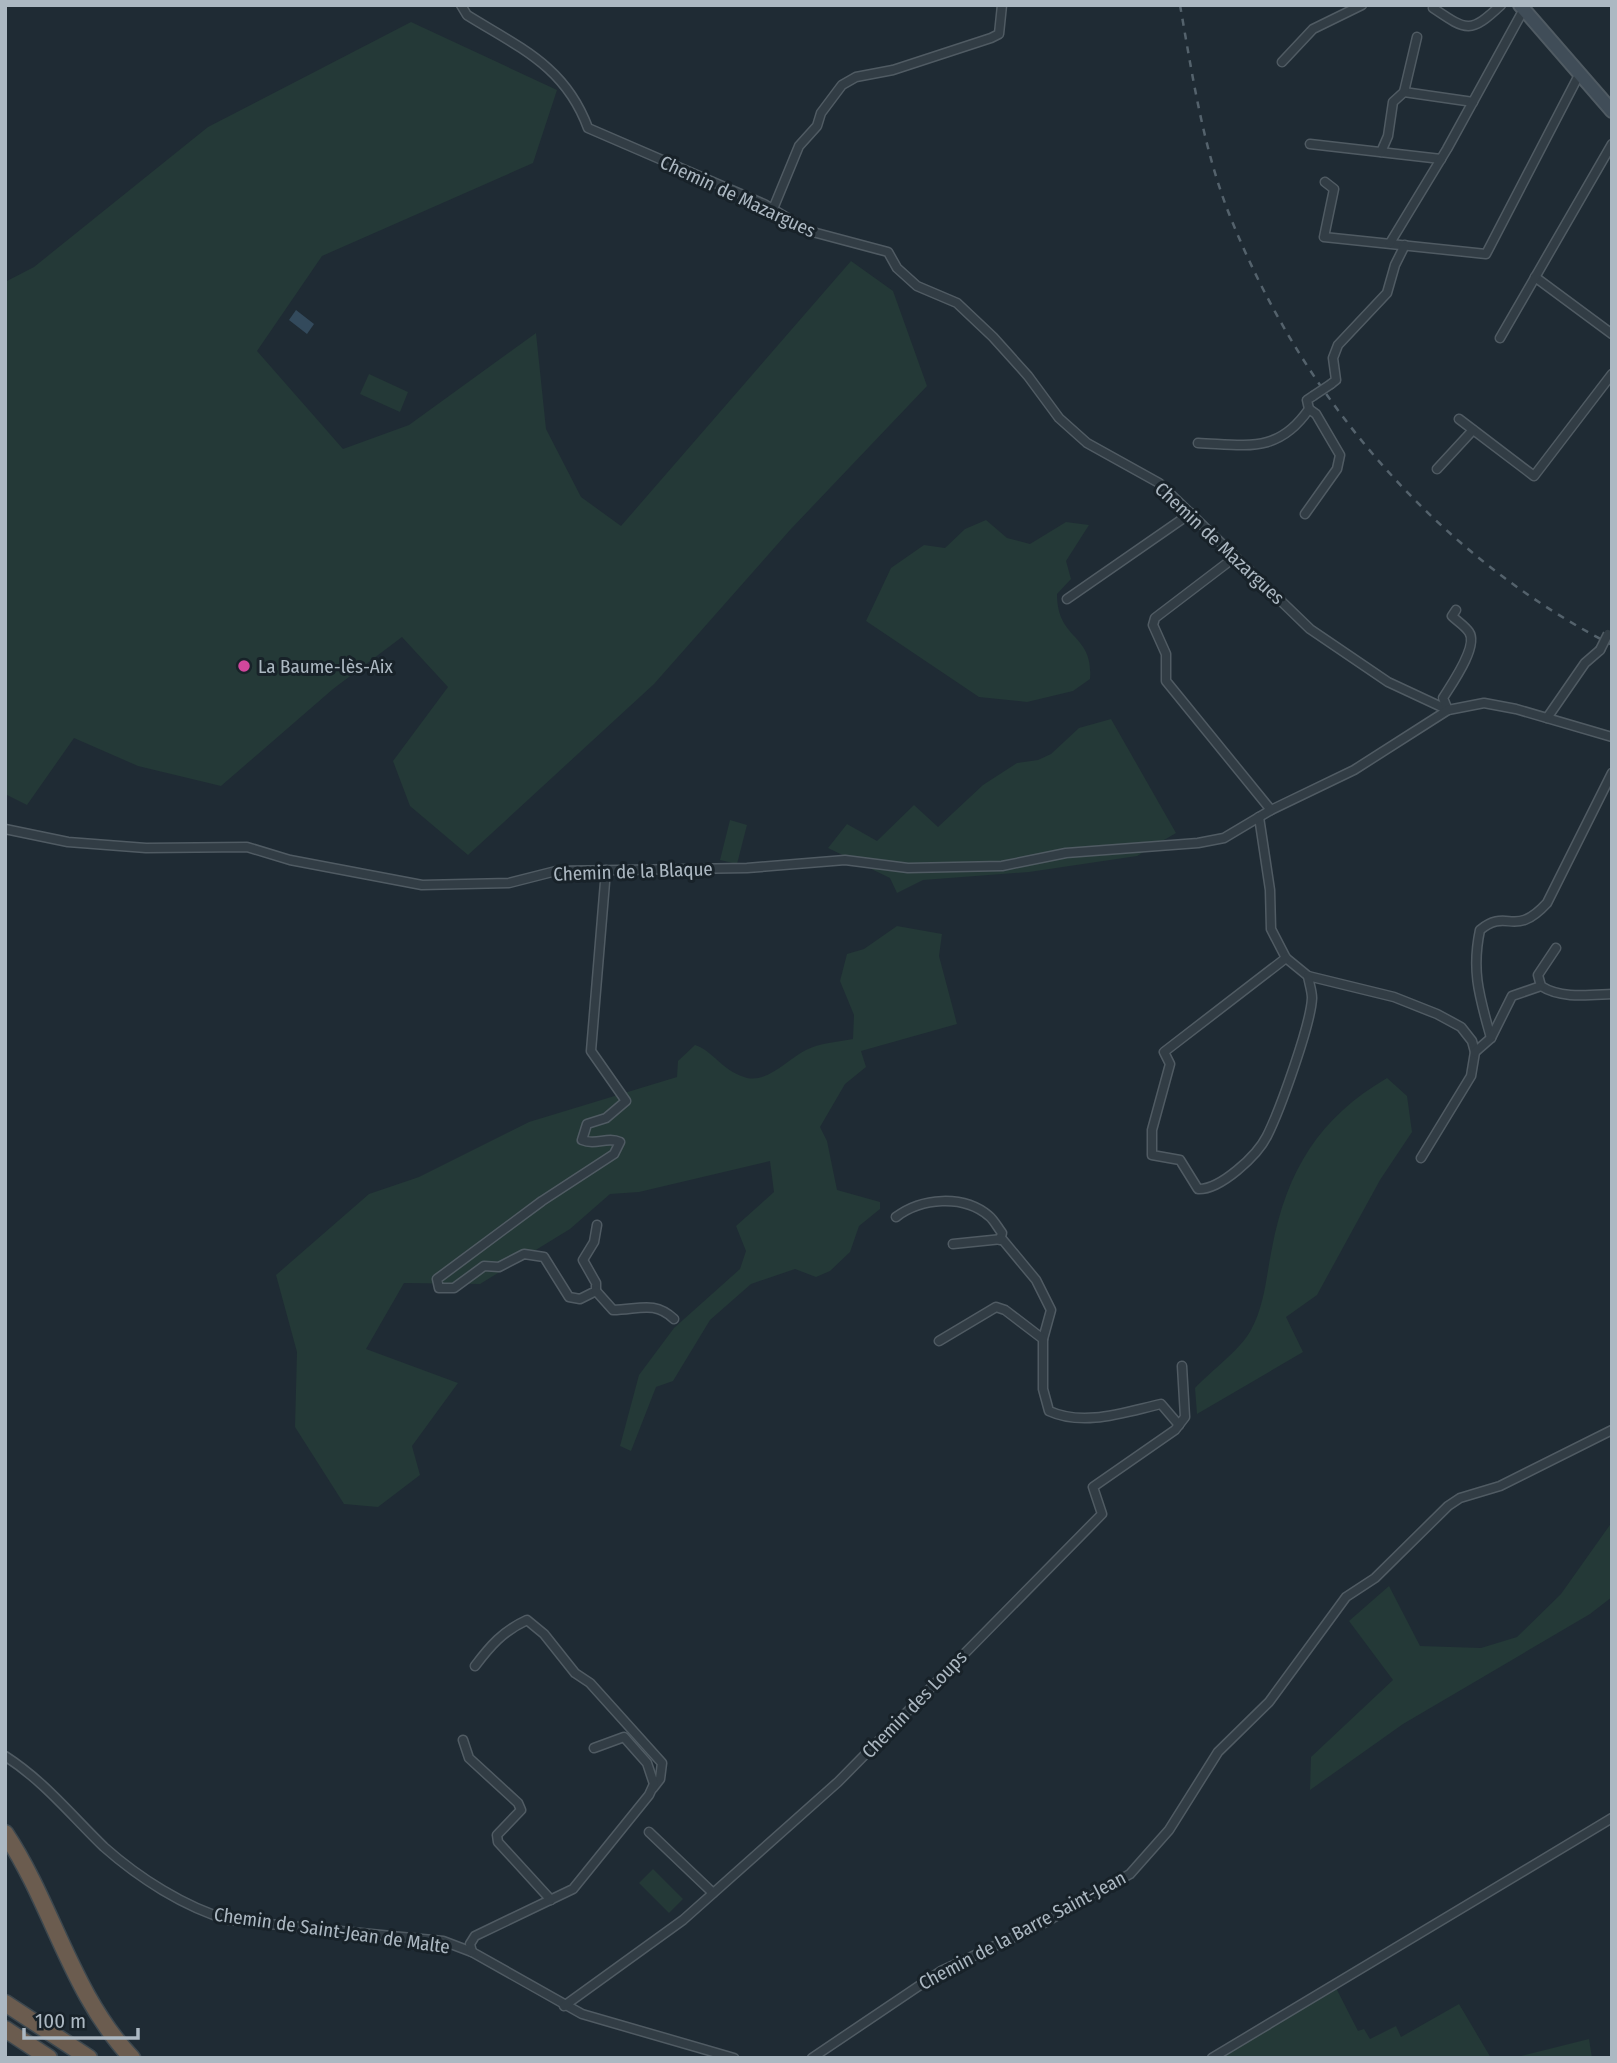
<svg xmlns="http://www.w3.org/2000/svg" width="1617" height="2063" font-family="'Fira Sans Condensed',sans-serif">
<rect width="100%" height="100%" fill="#1f2b34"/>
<!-- green -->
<g fill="#243937">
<polygon points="411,22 557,90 533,163 322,256 257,351 343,449 409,425 536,333 546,429 581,497 621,526 851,261 893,291 927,386 790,530 654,684 468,855 410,806 393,761 448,687 402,637 333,689 221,786 138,766 74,738 27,805 5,794 5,282 34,267 208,127"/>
<polygon points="369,374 408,392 400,412 360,394"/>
<path d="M 986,520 L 1007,538 L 1030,544 L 1066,522 L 1089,525 L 1066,561 L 1071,579 L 1057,594 C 1057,641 1094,633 1090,679 L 1073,691 L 1027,702 L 979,697 L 866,621 L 891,568 L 924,545 L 945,548 L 965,529 Z"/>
<polygon points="1111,719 1176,833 1137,856 1029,872 923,880 897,893 890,878 828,848 847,824 877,841 914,805 938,827 983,785 1017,763 1038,760 1051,754 1079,728"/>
<polygon points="730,820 747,825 737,864 720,860"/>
<path d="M 897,926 L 942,934 L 939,956 L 957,1024 L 861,1051 L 866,1067 L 845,1084 L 820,1127 L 827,1141 L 837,1190 L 880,1202 L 880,1209 L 859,1226 L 850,1252 L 830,1271 L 816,1277 L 795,1269 L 751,1284 L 710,1320 L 673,1381 L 656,1387 L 631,1451 L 620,1446 L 639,1375 L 674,1328 L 740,1269 L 746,1251 L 736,1226 L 774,1192 L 770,1161 L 639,1192 L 610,1194 L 570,1229 L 480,1284 L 404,1283 L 366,1349 L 458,1383 L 412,1446 L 420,1475 L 378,1507 L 344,1504 L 295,1427 L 297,1352 L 276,1275 L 369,1194 L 419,1177 L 529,1122 L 677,1077 L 678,1061 L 695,1045 C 713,1051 722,1070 744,1077 C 766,1085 788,1059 806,1050 C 819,1043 838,1042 853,1039 L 854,1015 L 840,981 L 847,954 L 864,949 Z"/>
<path d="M 1387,1078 L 1407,1096 L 1412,1132 L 1380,1180 L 1317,1295 L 1286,1317 L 1303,1352 L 1197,1414 L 1195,1388 C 1211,1371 1241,1349 1251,1330 C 1265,1304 1266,1277 1272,1248 C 1287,1170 1319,1118 1387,1078 Z"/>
<polygon points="1612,1522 1612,1597 1590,1614 1403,1724 1310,1790 1311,1757 1393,1680 1349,1621 1389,1586 1420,1646 1481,1648 1517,1637 1561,1594"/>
<polygon points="653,1869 683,1899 669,1913 639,1883"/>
<polygon points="1335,1986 1358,2031 1364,2029 1370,2039 1396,2026 1401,2037 1459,2004 1491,2058 1220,2058"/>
<polygon points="1589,2039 1592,2058 1513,2058"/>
</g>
<!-- water -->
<polygon fill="#334a5c" points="296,310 314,324 307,334 289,320"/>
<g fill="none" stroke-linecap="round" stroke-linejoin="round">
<!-- minor casing -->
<g stroke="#505b63" stroke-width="11">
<g id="minor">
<path d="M 461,5 L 467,15 C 520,48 565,66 588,128 L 764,204 L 809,231 L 888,252 L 897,268 L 917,286 L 957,303 L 993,337 L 1028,376 L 1059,418 L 1087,443 L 1159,483 L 1310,629 L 1388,682 L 1448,710"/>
<path d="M 1433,8 C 1467,31 1470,34 1501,5"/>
<polyline points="1282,62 1313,29 1362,5"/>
<polyline points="1404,92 1473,102"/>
<polyline points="1310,144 1441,159"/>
<polyline points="1381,152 1388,136 1393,102 1404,92 1417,37"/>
<polyline points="1325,182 1334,189 1324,237 1486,254 1580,73"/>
<polyline points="773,209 799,146 817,126 821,113 842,85 856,77 893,70 991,38 999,34 1002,5"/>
<polyline points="1390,243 1447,149 1524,9"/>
<polyline points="1535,277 1612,334"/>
<polyline points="1500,338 1612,144"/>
<polyline points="1331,384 1336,380 1333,358 1338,345 1387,293 1395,265 1405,245"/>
<polyline points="1459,419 1534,476 1612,374"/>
<path d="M 1198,443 C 1247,445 1278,454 1309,409 L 1307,400 L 1313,396"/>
<polyline points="1437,469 1473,430"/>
<polyline points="1305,514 1337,469 1340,455 1316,414 1309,409"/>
<polyline points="1235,557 1155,618 1153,625 1166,654 1166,681 1271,810"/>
<polyline points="1067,599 1191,513"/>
<path d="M 1448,710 L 1443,698 C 1451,685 1479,646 1469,632 C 1465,626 1457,621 1452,616 L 1456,610"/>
<polyline points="1547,718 1585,663 1600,650"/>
<polyline points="1259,817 1270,890 1271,929 1286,958 1308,976 1394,997 1437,1014 1461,1027 1472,1041 1475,1052 1471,1076 1421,1158"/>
<polyline points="5,829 68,842 146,848 247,847 290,860 422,885 509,883 556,871 747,868 845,860 908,868 1002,866 1066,853 1198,843 1224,838 1271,810 1354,770 1448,710 1484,703 1516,709 1612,737"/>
<path d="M 1556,948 L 1538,975 L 1541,986 C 1561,999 1589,995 1612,994"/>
<path d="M 1286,958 L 1164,1052 L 1170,1064 L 1152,1130 L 1152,1155 L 1180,1160 L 1198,1189 C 1220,1190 1257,1156 1267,1136 C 1280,1110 1311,1024 1312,998 C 1312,991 1309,983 1308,976"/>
<path d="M 1491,1038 C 1480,998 1471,972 1480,930 C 1508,907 1514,939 1547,903 L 1612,773"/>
<polyline points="1475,1052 1491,1038 1512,996 1541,986"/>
<path d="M 896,1217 C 921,1198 963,1194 989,1216 C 994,1220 998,1228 1002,1233 L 1000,1240"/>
<path d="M 597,1225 L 594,1242 L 583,1260 L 596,1283 L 596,1291 L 580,1299 L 569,1297 L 544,1257 L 524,1254 L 499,1267 L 484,1266 L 454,1288 L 439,1288 L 437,1279 L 542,1201 L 614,1154 L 620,1142 C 607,1136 596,1146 582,1140 L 587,1124 L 606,1118 L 626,1101 L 591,1051 L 606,870"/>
<polyline points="953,1244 1002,1239 1036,1280 1051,1310 1043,1339"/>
<path d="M 596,1291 L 613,1310 C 638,1310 654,1300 674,1319"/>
<path d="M 939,1341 L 996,1307 L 1005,1310 L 1043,1339 L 1043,1389 L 1049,1411 C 1084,1427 1125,1412 1161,1404 L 1179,1425"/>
<path d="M 475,1666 C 490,1646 503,1631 527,1620 L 544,1634 L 575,1673 L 590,1683 L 662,1763 L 660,1779 L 653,1788"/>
<polyline points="463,1740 469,1758 518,1803 521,1810 497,1835 498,1842 551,1900"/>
<path d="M 5,1756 C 44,1781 71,1815 104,1847 C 139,1878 184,1907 229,1920 L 443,1941 L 472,1952 L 582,2014 L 734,2058"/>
<polyline points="649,1832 713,1893"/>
<polyline points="472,1952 470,1944 475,1936 573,1889 649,1795 654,1784 647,1763 624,1737 594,1748"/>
<polyline points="564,2006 683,1920 838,1782 1102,1514 1093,1487 1175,1430 1185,1417 1182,1366"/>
<polyline points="812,2058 941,1971 1044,1923 1130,1874 1169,1830 1218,1752 1269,1702 1346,1597 1375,1578 1448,1506 1460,1498 1500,1486 1612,1430"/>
<polyline points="1212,2058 1612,1818"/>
</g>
</g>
<!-- secondary casing -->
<g stroke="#505b63" stroke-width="16">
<polyline id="secondary" points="1520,5 1612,111"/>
</g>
<!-- motorway casing -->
<g stroke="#3d484f" stroke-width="19">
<g id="motorway">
<path d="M 5,1833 C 53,1905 71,1994 132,2058"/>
<polyline points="5,2003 89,2058"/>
<polyline points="5,2029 49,2058"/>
</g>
</g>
<!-- minor -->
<use href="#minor" stroke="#323d45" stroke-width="8"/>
<!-- secondary -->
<use href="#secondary" stroke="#404d58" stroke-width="12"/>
<!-- motorway -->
<use href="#motorway" stroke="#6b5c4f" stroke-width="16"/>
<!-- rail -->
<path stroke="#54626c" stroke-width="2.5" stroke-dasharray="7 7" stroke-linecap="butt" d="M 1180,5 C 1192,73 1202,141 1226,206 C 1298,393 1433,553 1612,645"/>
<!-- minor-bridge casing -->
<g stroke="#505b63" stroke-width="11" stroke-linecap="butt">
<g id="minor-bridge">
<polyline points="1313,396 1331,384"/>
<polyline points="1600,650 1608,634"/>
</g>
</g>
<!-- minor-bridge -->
<use href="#minor-bridge" stroke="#323d45" stroke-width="8"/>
</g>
<!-- markers -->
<circle fill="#d1479c" stroke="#182229" stroke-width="2.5" cx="244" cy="666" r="7"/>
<g text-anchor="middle" stroke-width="6" stroke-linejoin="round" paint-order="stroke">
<!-- street labels -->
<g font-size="19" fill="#acb8c2" stroke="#182229">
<text transform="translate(738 196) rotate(25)" y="7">Chemin de Mazargues</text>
<text transform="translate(1220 543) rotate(43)" y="7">Chemin de Mazargues</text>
<text transform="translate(633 871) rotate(-2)" y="7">Chemin de la Blaque</text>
<text transform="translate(914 1704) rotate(-46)" y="7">Chemin des Loups</text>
<text transform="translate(332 1930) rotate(8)" y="7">Chemin de Saint-Jean de Malte</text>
<text transform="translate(1022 1930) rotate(-28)" y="7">Chemin de la Barre Saint-Jean</text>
</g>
<!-- poi labels -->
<g font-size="19" fill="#acb8c2" stroke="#182229" text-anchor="start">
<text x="258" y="673">La Baume-lès-Aix</text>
</g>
</g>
<!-- border -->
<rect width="1617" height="2063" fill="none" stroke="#acb8c2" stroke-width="14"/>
<!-- scale -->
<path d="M24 2028v10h114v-10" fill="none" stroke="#acb8c2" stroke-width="3.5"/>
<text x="35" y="2028" font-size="21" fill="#acb8c2" stroke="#182229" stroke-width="5" paint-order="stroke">100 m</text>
</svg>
